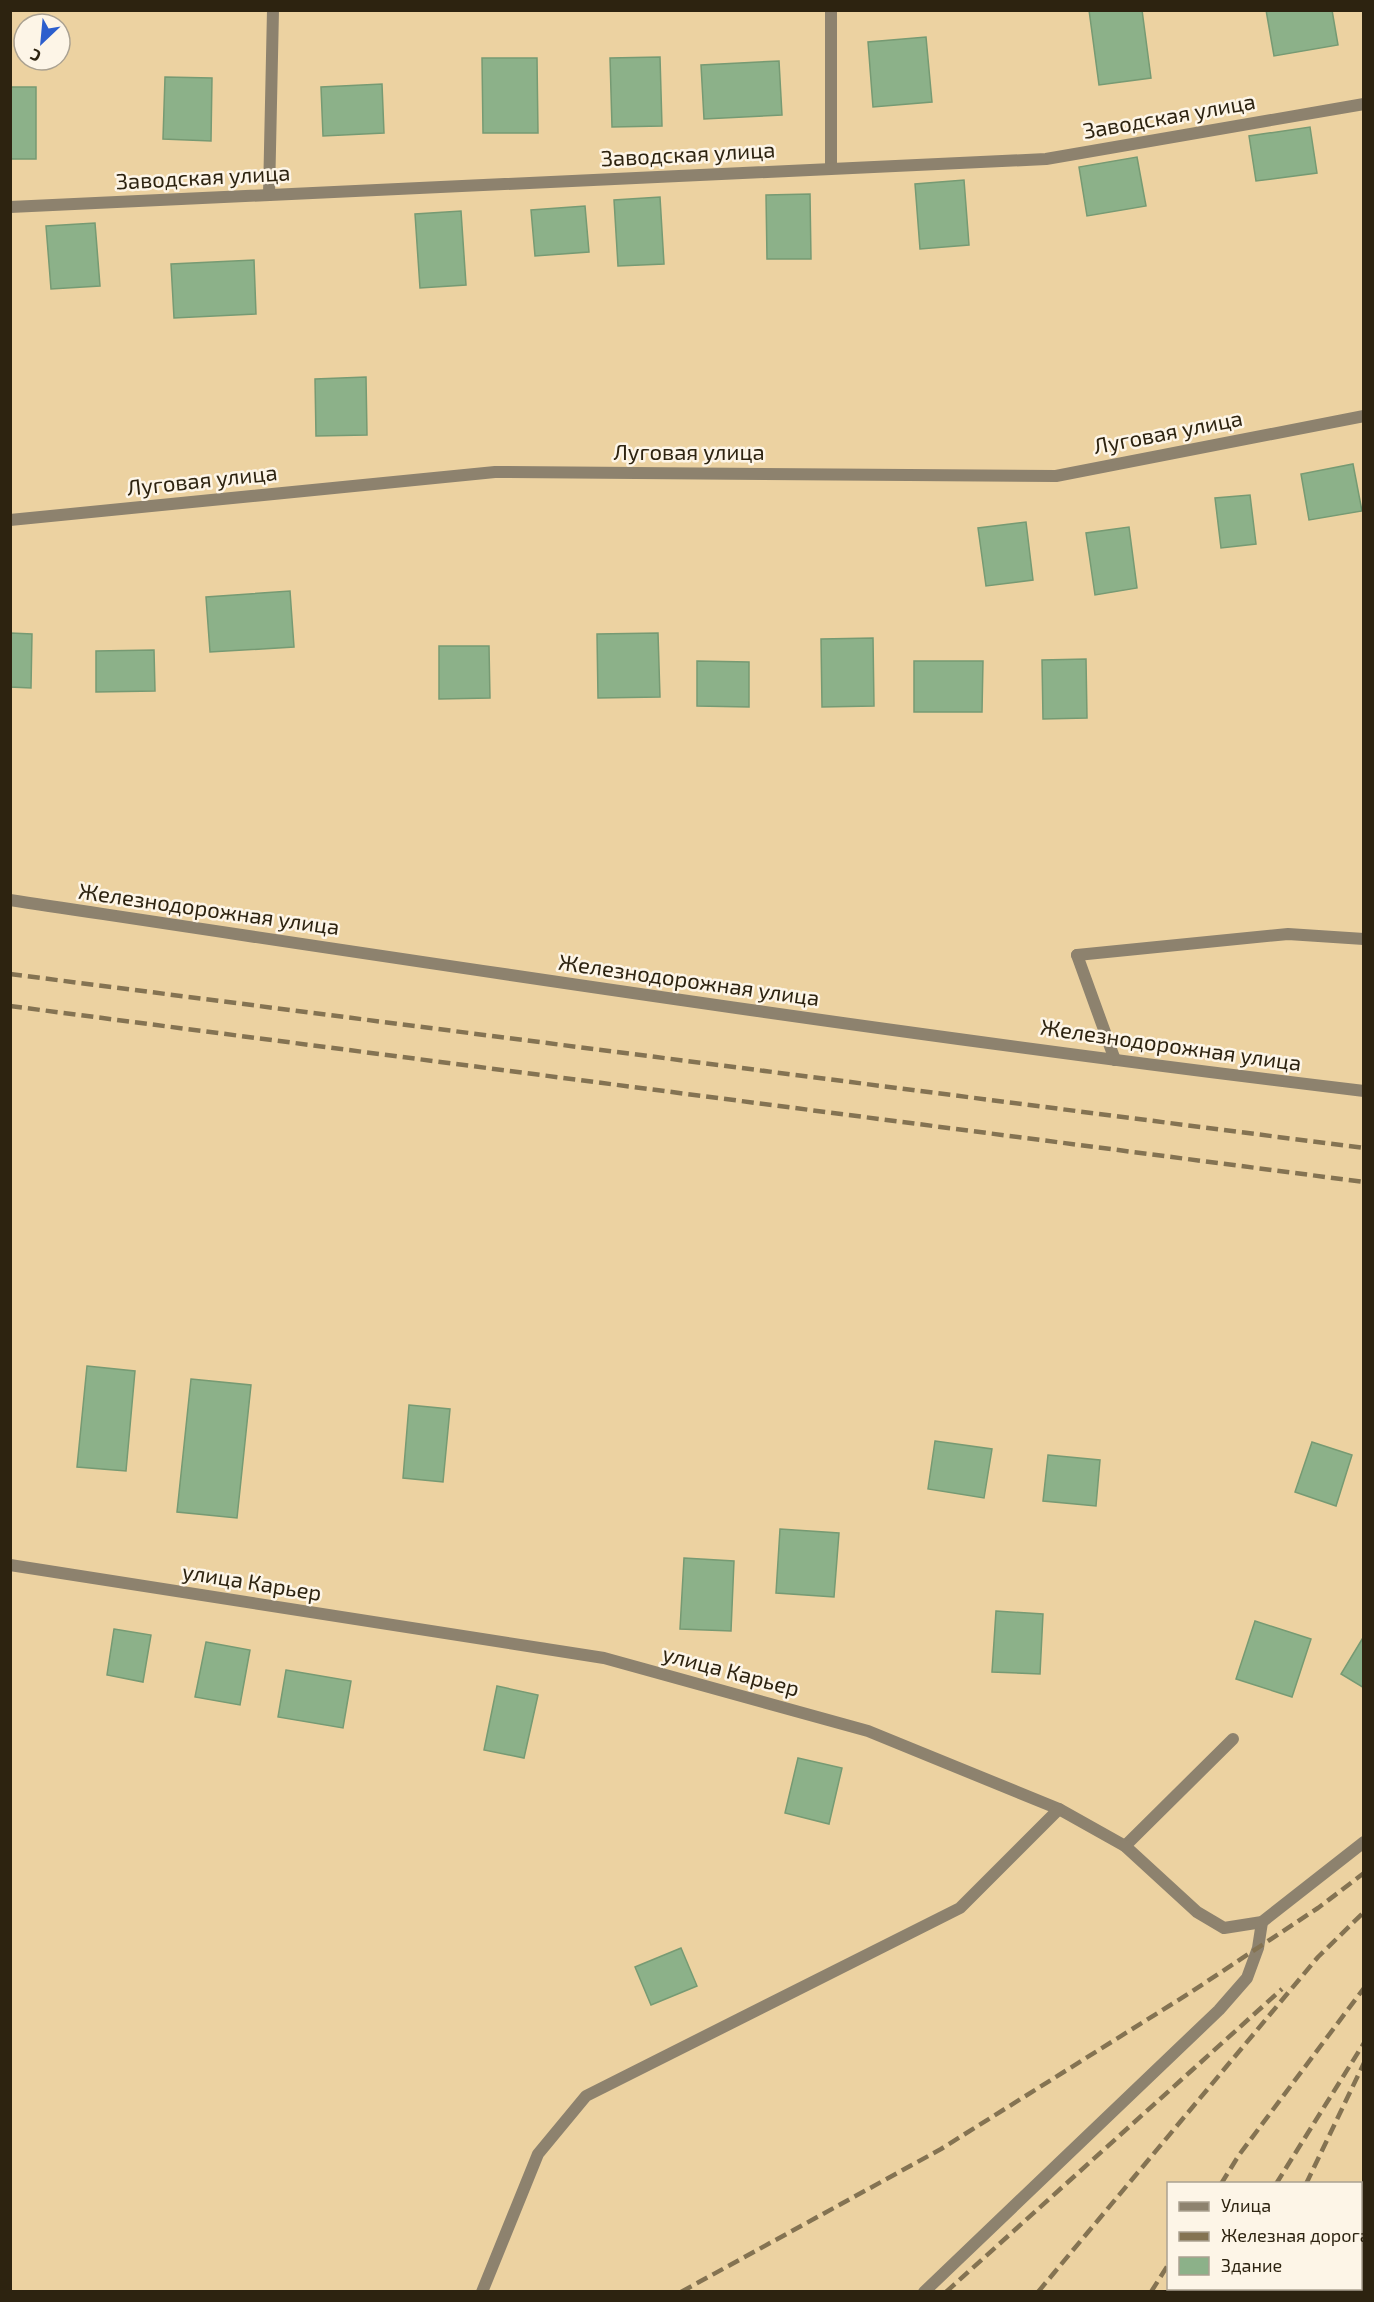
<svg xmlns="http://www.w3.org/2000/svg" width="1374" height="2302" font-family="'Exo 2',sans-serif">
<rect width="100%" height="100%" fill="#ecd2a1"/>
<!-- building -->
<g fill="#8cb189" stroke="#769a73" stroke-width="1.5">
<polygon points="1089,10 1142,10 1151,78 1099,85"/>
<polygon points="1266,10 1332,10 1338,45 1274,56"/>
<polygon points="926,37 932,102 873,107 868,42"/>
<polygon points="660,57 662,126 612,127 610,58"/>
<polygon points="482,58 537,58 538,133 483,133"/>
<polygon points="779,61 782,115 704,119 701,65"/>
<polygon points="165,77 212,78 211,141 163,139"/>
<polygon points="382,84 384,133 323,136 321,87"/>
<rect x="10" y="87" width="26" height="72"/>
<polygon points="1310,127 1317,173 1256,181 1249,136"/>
<polygon points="1137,157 1146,206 1087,216 1079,167"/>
<polygon points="964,180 969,245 920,249 915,184"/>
<polygon points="810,194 811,259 767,259 766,195"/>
<polygon points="660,197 664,264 618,266 614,200"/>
<polygon points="585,206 589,252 535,256 531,210"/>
<polygon points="461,211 466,285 420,288 415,214"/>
<polygon points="95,223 100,286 51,289 46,226"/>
<polygon points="254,260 256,314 174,318 171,264"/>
<polygon points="366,377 367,435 316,436 315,379"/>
<polygon points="1353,464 1362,511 1309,520 1301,474"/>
<polygon points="1250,495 1256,544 1221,548 1215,498"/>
<polygon points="1026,522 1033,580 986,586 978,528"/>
<polygon points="1129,527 1137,588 1095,595 1086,533"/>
<polygon points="290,591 294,647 210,652 206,597"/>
<polygon points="10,633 32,634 31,688 10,687"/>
<polygon points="658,633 660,697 598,698 597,634"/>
<polygon points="873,638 874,706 822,707 821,639"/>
<polygon points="439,646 489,646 490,698 439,699"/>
<polygon points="154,650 155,691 96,692 96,651"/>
<polygon points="1086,659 1087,718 1043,719 1042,660"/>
<polygon points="697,661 749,662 749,707 697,706"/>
<polygon points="914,661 983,661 982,712 914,712"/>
<polygon points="87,1366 135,1371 126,1471 77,1467"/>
<polygon points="191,1379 251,1385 237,1518 177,1512"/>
<polygon points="409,1405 450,1409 443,1482 403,1478"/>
<polygon points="935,1441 992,1449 984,1498 928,1489"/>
<polygon points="1312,1442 1352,1455 1336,1506 1295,1492"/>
<polygon points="1048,1455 1100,1460 1096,1506 1043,1501"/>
<polygon points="780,1529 839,1533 834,1597 776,1593"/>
<polygon points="684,1558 734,1561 731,1631 680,1629"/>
<polygon points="996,1611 1043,1614 1040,1674 992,1672"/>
<polygon points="1255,1621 1311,1639 1292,1697 1236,1679"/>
<polygon points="114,1629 151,1635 143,1682 107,1675"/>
<polygon points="1364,1636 1364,1688 1341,1674"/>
<polygon points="206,1642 250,1650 240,1705 195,1697"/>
<polygon points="286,1670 351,1681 343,1728 278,1717"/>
<polygon points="497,1686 538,1695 524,1758 484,1750"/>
<polygon points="798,1758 842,1768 829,1824 785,1813"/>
<polygon points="681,1948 697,1986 651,2005 635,1967"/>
</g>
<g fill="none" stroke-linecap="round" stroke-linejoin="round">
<!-- lane -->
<g stroke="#8d826e" stroke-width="12">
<path d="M 10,900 C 461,968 911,1037 1364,1091"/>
<polyline points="1077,955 1115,1060"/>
<polyline points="1125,1846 1233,1739"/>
<polyline points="924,2292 1219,2010 1247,1978 1258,1948 1262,1922"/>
</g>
<!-- street -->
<g stroke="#8d826e" stroke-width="12">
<polyline points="831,168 831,10"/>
<polyline points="269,195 273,10"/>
<polyline points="10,207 1046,159 1364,104"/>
<polyline points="10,520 495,472 1056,476 1364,416"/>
<polyline points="1077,955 1288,934 1364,939"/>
<polyline points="10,1565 604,1658 868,1731 1059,1809 1125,1846 1197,1912 1224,1928 1262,1922 1364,1842"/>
<polyline points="482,2292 538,2154 586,2096 960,1908 1059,1809"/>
</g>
<!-- rail -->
<g stroke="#847352" stroke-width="4.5" stroke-dasharray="12 6" stroke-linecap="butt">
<polyline points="10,974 1364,1148"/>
<polyline points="10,1006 1364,1182"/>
<polyline points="1221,2184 1239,2155 1364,1988"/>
<polyline points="1276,2184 1364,2043"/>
<polyline points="1306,2184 1364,2063"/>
<polyline points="681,2292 941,2149 1188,1994 1318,1908 1364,1873"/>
<polyline points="946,2292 1282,1989"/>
<polyline points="1038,2292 1318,1957 1364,1912"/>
<polyline points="1151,2292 1168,2265"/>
<polyline points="1205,2292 1207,2288"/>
<polyline points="1227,2292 1228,2288"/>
<polyline points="1260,2292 1261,2288"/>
</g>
</g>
<g text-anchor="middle" stroke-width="5" stroke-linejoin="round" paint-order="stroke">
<!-- street labels -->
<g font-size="22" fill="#2d2310" stroke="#fdf5e7">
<text transform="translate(1169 116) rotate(-10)" y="8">Заводская улица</text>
<text transform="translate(688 154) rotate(-3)" y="8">Заводская улица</text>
<text transform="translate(203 177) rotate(-3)" y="8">Заводская улица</text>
<text transform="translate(1168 432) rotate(-11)" y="8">Луговая улица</text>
<text x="689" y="460">Луговая улица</text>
<text transform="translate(202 480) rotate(-6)" y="8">Луговая улица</text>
<text transform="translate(209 909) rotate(8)" y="8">Железнодорожная улица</text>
<text transform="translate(689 980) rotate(8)" y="8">Железнодорожная улица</text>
<text transform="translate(1171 1045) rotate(8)" y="8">Железнодорожная улица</text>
<text transform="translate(252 1582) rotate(9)" y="8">улица Карьер</text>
<text transform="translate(731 1671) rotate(15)" y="8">улица Карьер</text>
</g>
</g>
<!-- border -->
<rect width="1374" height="2302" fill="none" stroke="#2d2310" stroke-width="24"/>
<!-- legend -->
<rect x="1167" y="2182" width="195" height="108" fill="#fdf5e7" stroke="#aaa191" stroke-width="1.5"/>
<rect x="1179" y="2202" width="30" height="9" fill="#8d826e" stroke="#aaa191" stroke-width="1.5"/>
<text x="1221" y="2212" font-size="18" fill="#2d2310">Улица</text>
<rect x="1179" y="2232" width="30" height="9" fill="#847352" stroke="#aaa191" stroke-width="1.5"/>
<text x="1221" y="2242" font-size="18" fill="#2d2310">Железная дорога</text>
<rect x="1179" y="2257" width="30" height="18" fill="#8cb189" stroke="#aaa191" stroke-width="1.5"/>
<text x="1221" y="2272" font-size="18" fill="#2d2310">Здание</text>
<!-- north arrow -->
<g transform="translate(42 42) rotate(206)"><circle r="28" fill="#fdf5e7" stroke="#aaa191" stroke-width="1.5"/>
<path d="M0-4.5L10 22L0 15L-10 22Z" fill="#2c5ecd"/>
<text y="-9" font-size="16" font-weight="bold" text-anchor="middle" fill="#2d2310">С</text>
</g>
</svg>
